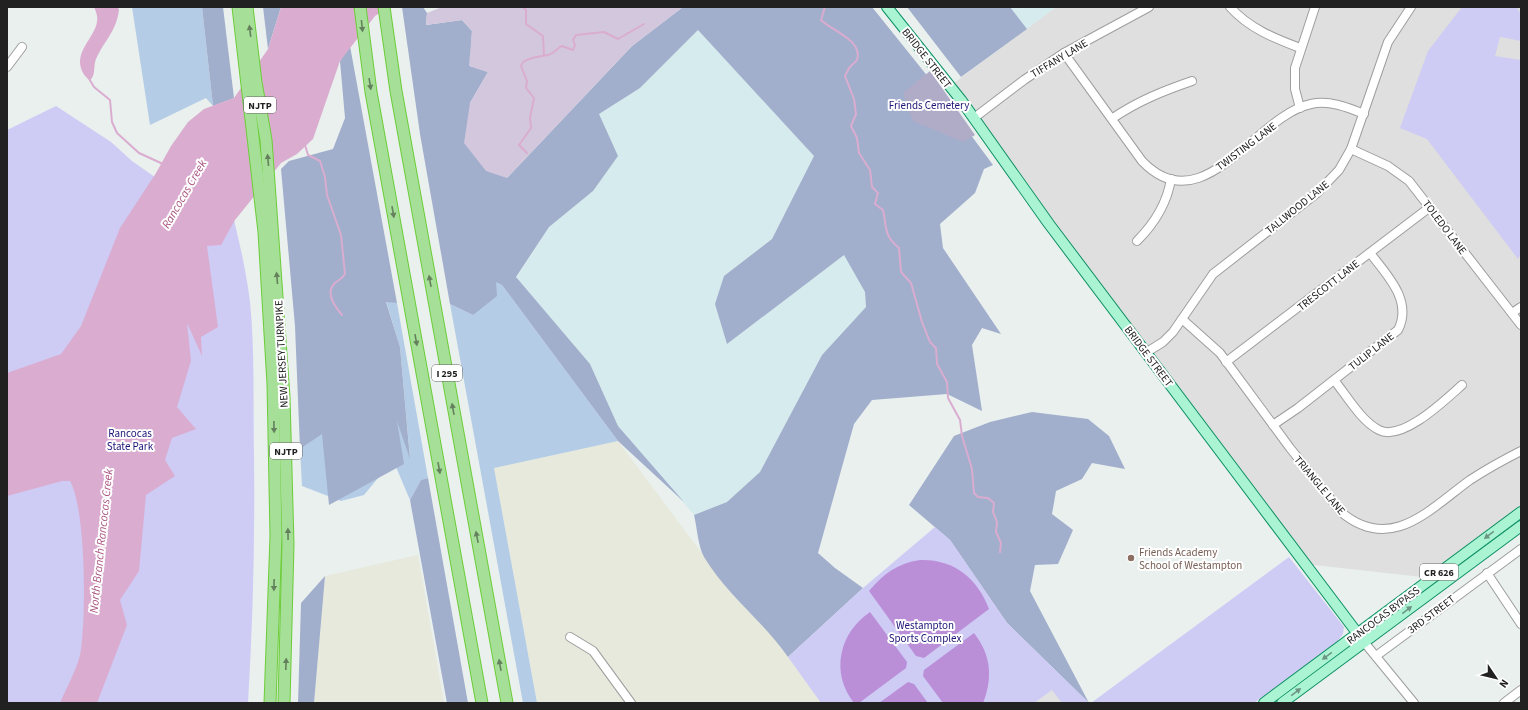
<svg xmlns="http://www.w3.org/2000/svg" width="1528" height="710" font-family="'Source Sans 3',sans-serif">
<rect width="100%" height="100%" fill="#e9f0ee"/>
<!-- residential -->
<polygon fill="#dedfde" points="1056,7 1521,7 1521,512 1431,578 1305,564 950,86"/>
<!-- industrial -->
<g fill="#e6e9db">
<polygon points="618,441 733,595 775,638 821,703 537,703 494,468"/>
<polygon points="418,555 444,703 314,703 325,576"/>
</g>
<!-- farmland -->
<g fill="#d6ebed">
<polygon points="1010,7 1056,7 1027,29"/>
<polygon points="698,30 814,156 772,239 724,276 727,344 844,255 865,292 866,307 822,355 760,472 727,502 694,515 618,426 590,364 516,278 549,227 593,191 599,114 640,88"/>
</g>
<!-- grass -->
<g fill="#b4cce5">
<polygon points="132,7 202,7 213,106 206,98 150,125"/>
<polygon points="496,281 502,285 618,441 494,468 537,703 523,703 450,304 473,315"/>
<polygon points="386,301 397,303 428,478 421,480 410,500 388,448 383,472 364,495 341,501 302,486 300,449 370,399 395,413 410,457 400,347"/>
</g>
<!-- forest -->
<g fill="#a1aecc">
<polygon points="202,7 223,7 234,98 213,106"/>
<polygon points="263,7 281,7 268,49"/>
<path d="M 402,7 L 423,7 L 427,13 L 426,25 L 462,20 L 472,31 L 470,66 L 488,72 L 470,103 L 507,178 L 632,46 L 683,7 L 872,7 L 925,73 L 993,165 L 984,169 L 975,193 L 940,224 L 943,248 L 1001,334 L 982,328 L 972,345 L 982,411 L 947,394 L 872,400 L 854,424 L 818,553 L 835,568 L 863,588 L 788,657 C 763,621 727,595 704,557 C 698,546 697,527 694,515 L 727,502 L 760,472 L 822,355 L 866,307 L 865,292 L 844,255 L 727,344 L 715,304 L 724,276 L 772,239 L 814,156 L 698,30 L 640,88 L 599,114 L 618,156 L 593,191 L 549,227 L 516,277 L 590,364 L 618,426 L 684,502 L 618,441 L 502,285 L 496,282 L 497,296 L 473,315 L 450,304 L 420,134 Z"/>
<polygon points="907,7 1010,7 1027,29 961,77"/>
<polygon points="350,46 397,303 386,302 400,347 410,459 397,421 404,464 329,505 322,434 300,449 295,326 281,169 289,161 333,149 345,118 340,61"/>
<polygon points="1032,412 1088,419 1109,436 1125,469 1092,463 1082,479 1056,491 1052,514 1073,530 1058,564 1035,565 1030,591 1089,703 1007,623 950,540 909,505 954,436 990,422"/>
<polygon points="428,478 468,703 447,703 410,500 421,480"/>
<polygon points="325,576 314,703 298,703 301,603"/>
</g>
<!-- wetland -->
<polygon fill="#d3c7dd" points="442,7 683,7 632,46 507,178 486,171 464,143 470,103 488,72 469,66 472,31 462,20 426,25 427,13"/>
<!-- cemetery -->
<polygon fill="#b0acc7" points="930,71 975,135 963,142 913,121 903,93"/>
<!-- park -->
<g fill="#cecbf5">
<polygon points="1462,7 1516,7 1521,14 1521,41 1500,37 1495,56 1521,60 1521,254 1518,259 1427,139 1400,128 1428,51"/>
<path d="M 56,106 L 111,142 L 132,161 L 159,180 L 230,204 C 238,236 246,269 250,302 C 255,352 253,405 254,456 C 255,538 253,621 248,703 L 7,703 L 7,130 Z"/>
<polygon points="935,527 950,540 1007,623 1089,703 821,703 788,657 863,588"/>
<polygon points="1289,557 1344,627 1343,634 1336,643 1254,703 1091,703"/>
</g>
<!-- pitch -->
<g fill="#bb8ed8">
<path d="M 920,560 C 954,559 977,578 989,609 L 924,658 L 916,656 L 869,591 C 883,574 898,563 920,560 Z"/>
<path d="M 870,612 L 907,662 L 906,668 L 859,703 L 854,703 C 830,673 839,633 870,612 Z"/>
<path d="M 974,633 C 991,655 993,677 983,703 L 943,703 L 923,676 L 924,670 Z"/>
<polygon points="908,682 914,684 928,703 879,703"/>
</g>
<!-- parking -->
<polygon fill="#e1e1e1" points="1052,690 1062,703 1034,703"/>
<!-- water -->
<g fill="#daadd0">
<path d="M 94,7 L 118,7 L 119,10 C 116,32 104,41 96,59 C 93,66 96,76 90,80 C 86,78 84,75 82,71 C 74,51 94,39 97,22 C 98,16 96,12 94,7 Z"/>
<path d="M 281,7 L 389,7 L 375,16 L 340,61 L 313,139 L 297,154 L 281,163 L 235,220 L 221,245 L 207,246 L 218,327 L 201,337 L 202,356 L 187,323 L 191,361 L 177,407 L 196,429 L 172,438 L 165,460 L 175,476 L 146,495 L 139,571 L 120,600 L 127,625 L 97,703 L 60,703 C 66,689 80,663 81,649 C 86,614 86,510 70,481 L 62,481 L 7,496 L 7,373 L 61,354 L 81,326 L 120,228 L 156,173 L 171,146 L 188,122 L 204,109 L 234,98 L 268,49 Z"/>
</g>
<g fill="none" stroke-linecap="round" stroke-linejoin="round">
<!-- stream -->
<g stroke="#daadd0" stroke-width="2">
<polyline points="523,7 526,10 526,24 543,36 544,55"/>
<path d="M 825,7 L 821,20 C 832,31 863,40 857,60 L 849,68 L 845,76 L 854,99 L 856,114 L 851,126 L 857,138 L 859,153 L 870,170 L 872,187 L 878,193 L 875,204 L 883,210 C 887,227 883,235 899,248 L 901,272 L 911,283 L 922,322 L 930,342 L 936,348 L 937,364 L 947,382 L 948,398 L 960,420 L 962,436 L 972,469 L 974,493 L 978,497 L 988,498 L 994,503 L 993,512 L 997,522 L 996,532 L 1001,543 L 1000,552"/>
<polyline points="88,77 94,87 110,100 112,122 117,133 139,153 163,164"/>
<path d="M 305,145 L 308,155 L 320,161 L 325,177 L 327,195 L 341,235 L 345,274 C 342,279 339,280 335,283 C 324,293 335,307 342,315"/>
<path d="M 527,153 L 519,145 L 531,128 L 530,118 L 534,98 L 526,88 L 527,81 L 521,66 L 523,62 C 532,56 539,57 548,55 C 554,54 557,48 562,46 L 573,50 L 575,45 L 573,40 L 576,35 L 604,32 L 618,39 L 644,24"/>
</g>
<!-- minor casing -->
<g stroke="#9e9e9e" stroke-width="10">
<g id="minor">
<path d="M 1230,7 C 1250,29 1274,38 1300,48"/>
<path d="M 1064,53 L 1142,161 C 1203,225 1256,115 1311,104 C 1329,100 1347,107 1364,114"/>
<polyline points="7,67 22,47"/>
<polyline points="1300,108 1295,89 1295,68 1315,7"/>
<polyline points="974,118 1024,80 1064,53 1149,7"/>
<path d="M 1113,118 C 1138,101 1163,91 1192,81"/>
<polyline points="1351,149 1388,166 1409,181 1521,325"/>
<path d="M 1137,241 C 1155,223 1167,204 1171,179"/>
<polyline points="1512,313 1521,307"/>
<path d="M 1182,319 L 1220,353 L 1290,448 L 1341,512 C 1391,554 1430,509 1470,480 C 1487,469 1503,460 1521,451"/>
<polyline points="1147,352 1163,342 1173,332 1213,274 1317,193 1339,170 1351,149 1388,42 1411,7"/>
<polyline points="1226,362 1430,207"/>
<path d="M 1334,380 C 1347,396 1361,421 1379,430 C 1402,442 1445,400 1462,385"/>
<path d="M 1273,425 L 1298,408 L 1398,330 C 1413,301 1387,275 1370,253"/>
<polyline points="1487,573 1521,624"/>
<polyline points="570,637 593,651 631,703"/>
<polyline points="1364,642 1414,703"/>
<polyline points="1376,656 1521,549"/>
<polyline points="1504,703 1521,690"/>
</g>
</g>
<!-- major casing -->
<g stroke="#0e9064" stroke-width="12">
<g id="major">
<polyline points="887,7 961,100 1049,224 1364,642"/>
<polyline points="1264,703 1521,512"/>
<polyline points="1282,703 1521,526"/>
</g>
</g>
<!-- highway casing -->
<g stroke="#6ccc38" stroke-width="13">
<g id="highway">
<polyline points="238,7 264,232 273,384 276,536 270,703"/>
<polyline points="247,7 256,82 266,140 284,397 288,544 284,703"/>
<polyline points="360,7 371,92 482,703"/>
<polyline points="384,7 396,91 507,703"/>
</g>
</g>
<!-- minor -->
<use href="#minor" stroke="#fff" stroke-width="8"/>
<!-- major -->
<use href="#major" stroke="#aaf4d4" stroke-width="10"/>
<!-- highway -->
<use href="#highway" stroke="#a6e098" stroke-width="11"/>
</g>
<!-- one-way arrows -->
<defs><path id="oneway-solid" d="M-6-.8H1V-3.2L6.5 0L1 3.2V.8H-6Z"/></defs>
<g fill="#64805c">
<use href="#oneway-solid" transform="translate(362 26) rotate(84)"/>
<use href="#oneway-solid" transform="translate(250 31) rotate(-97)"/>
<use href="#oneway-solid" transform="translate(370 84) rotate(81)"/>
<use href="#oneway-solid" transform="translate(268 160) rotate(-95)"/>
<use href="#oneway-solid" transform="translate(393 212) rotate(80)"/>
<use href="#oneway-solid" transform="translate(277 278) rotate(-95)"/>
<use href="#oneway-solid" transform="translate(430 281) rotate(-100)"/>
<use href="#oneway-solid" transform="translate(416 340) rotate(80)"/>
<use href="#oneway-solid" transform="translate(453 409) rotate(-100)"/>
<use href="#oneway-solid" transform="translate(274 427) rotate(89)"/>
<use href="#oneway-solid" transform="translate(439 468) rotate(80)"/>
<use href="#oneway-solid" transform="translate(288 534) rotate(-91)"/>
<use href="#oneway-solid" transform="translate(477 537) rotate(-101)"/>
<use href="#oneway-solid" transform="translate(274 585) rotate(91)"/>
<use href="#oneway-solid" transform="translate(286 664) rotate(-88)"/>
<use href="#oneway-solid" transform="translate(500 665) rotate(-100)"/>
</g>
<g fill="#6c9583">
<use href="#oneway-solid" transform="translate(1489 535) rotate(143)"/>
<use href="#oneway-solid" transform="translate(1407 610) rotate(-37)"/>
<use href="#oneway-solid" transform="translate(1327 656) rotate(144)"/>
<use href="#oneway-solid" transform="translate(1296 692) rotate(-37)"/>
</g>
<!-- markers -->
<circle fill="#8d6e63" stroke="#fff" stroke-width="1.5" cx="1131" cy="558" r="4"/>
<g text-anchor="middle" stroke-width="4" stroke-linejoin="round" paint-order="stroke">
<!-- shield labels -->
<g fill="#fff" stroke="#646464" stroke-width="1">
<rect x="244" y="97" width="32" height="16" rx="3"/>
<rect x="432" y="365" width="30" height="16" rx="3"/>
<rect x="270" y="443" width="32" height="16" rx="3"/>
<rect x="1420" y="564" width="38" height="16" rx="3"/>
</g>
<g font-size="10" font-weight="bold" fill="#212121">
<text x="260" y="109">NJTP</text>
<text x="447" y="377">I 295</text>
<text x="286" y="455">NJTP</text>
<text x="1439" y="576">CR 626</text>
</g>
<!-- street labels -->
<g font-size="11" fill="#212121" stroke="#fff">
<text transform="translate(927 58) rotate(52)" y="4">BRIDGE STREET</text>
<text transform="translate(1059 58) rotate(-31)" y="4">TIFFANY LANE</text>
<text transform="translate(1246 146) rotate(-37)" y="4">TWISTING LANE</text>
<text transform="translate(1297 207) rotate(-39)" y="4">TALLWOOD LANE</text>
<text transform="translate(1445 227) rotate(53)" y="4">TOLEDO LANE</text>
<text transform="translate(1328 285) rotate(-38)" y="4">TRESCOTT LANE</text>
<text transform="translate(1371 351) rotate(-38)" y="4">TULIP LANE</text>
<text transform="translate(281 354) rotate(-93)" y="4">NEW JERSEY TURNPIKE</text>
<text transform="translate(1149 356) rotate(53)" y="4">BRIDGE STREET</text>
<text transform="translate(1320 485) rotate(50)" y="4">TRIANGLE LANE</text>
<text transform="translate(1431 614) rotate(-37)" y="4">3RD STREET</text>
<text transform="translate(1383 615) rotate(-37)" y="4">RANCOCAS BYPASS</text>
</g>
<!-- park labels -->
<g font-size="11" fill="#1e1678" stroke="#fff">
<text x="929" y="109">Friends Cemetery</text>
<text x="130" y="437">Rancocas<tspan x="130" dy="13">State Park</tspan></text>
<text x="925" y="629">Westampton<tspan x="925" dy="13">Sports Complex</tspan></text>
</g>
<!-- education labels -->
<g font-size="11" fill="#785e54" stroke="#fff" text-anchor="start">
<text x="1139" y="556">Friends Academy<tspan x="1139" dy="13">School of Westampton</tspan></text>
</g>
<!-- water labels -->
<g font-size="12" font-style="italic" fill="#a9557f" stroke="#fff">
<text transform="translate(184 194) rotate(-60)" y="4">Rancocas Creek</text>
<text transform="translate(101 541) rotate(-84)" y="4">North Branch Rancocas Creek</text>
</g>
</g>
<!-- border -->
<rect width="1528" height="710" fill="none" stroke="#212121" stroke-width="16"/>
<!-- north arrow -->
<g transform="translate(1496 678) rotate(125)" stroke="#ffffff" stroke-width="3" paint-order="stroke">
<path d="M0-3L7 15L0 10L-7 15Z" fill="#212121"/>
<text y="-6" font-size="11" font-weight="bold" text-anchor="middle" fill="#212121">N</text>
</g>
</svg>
